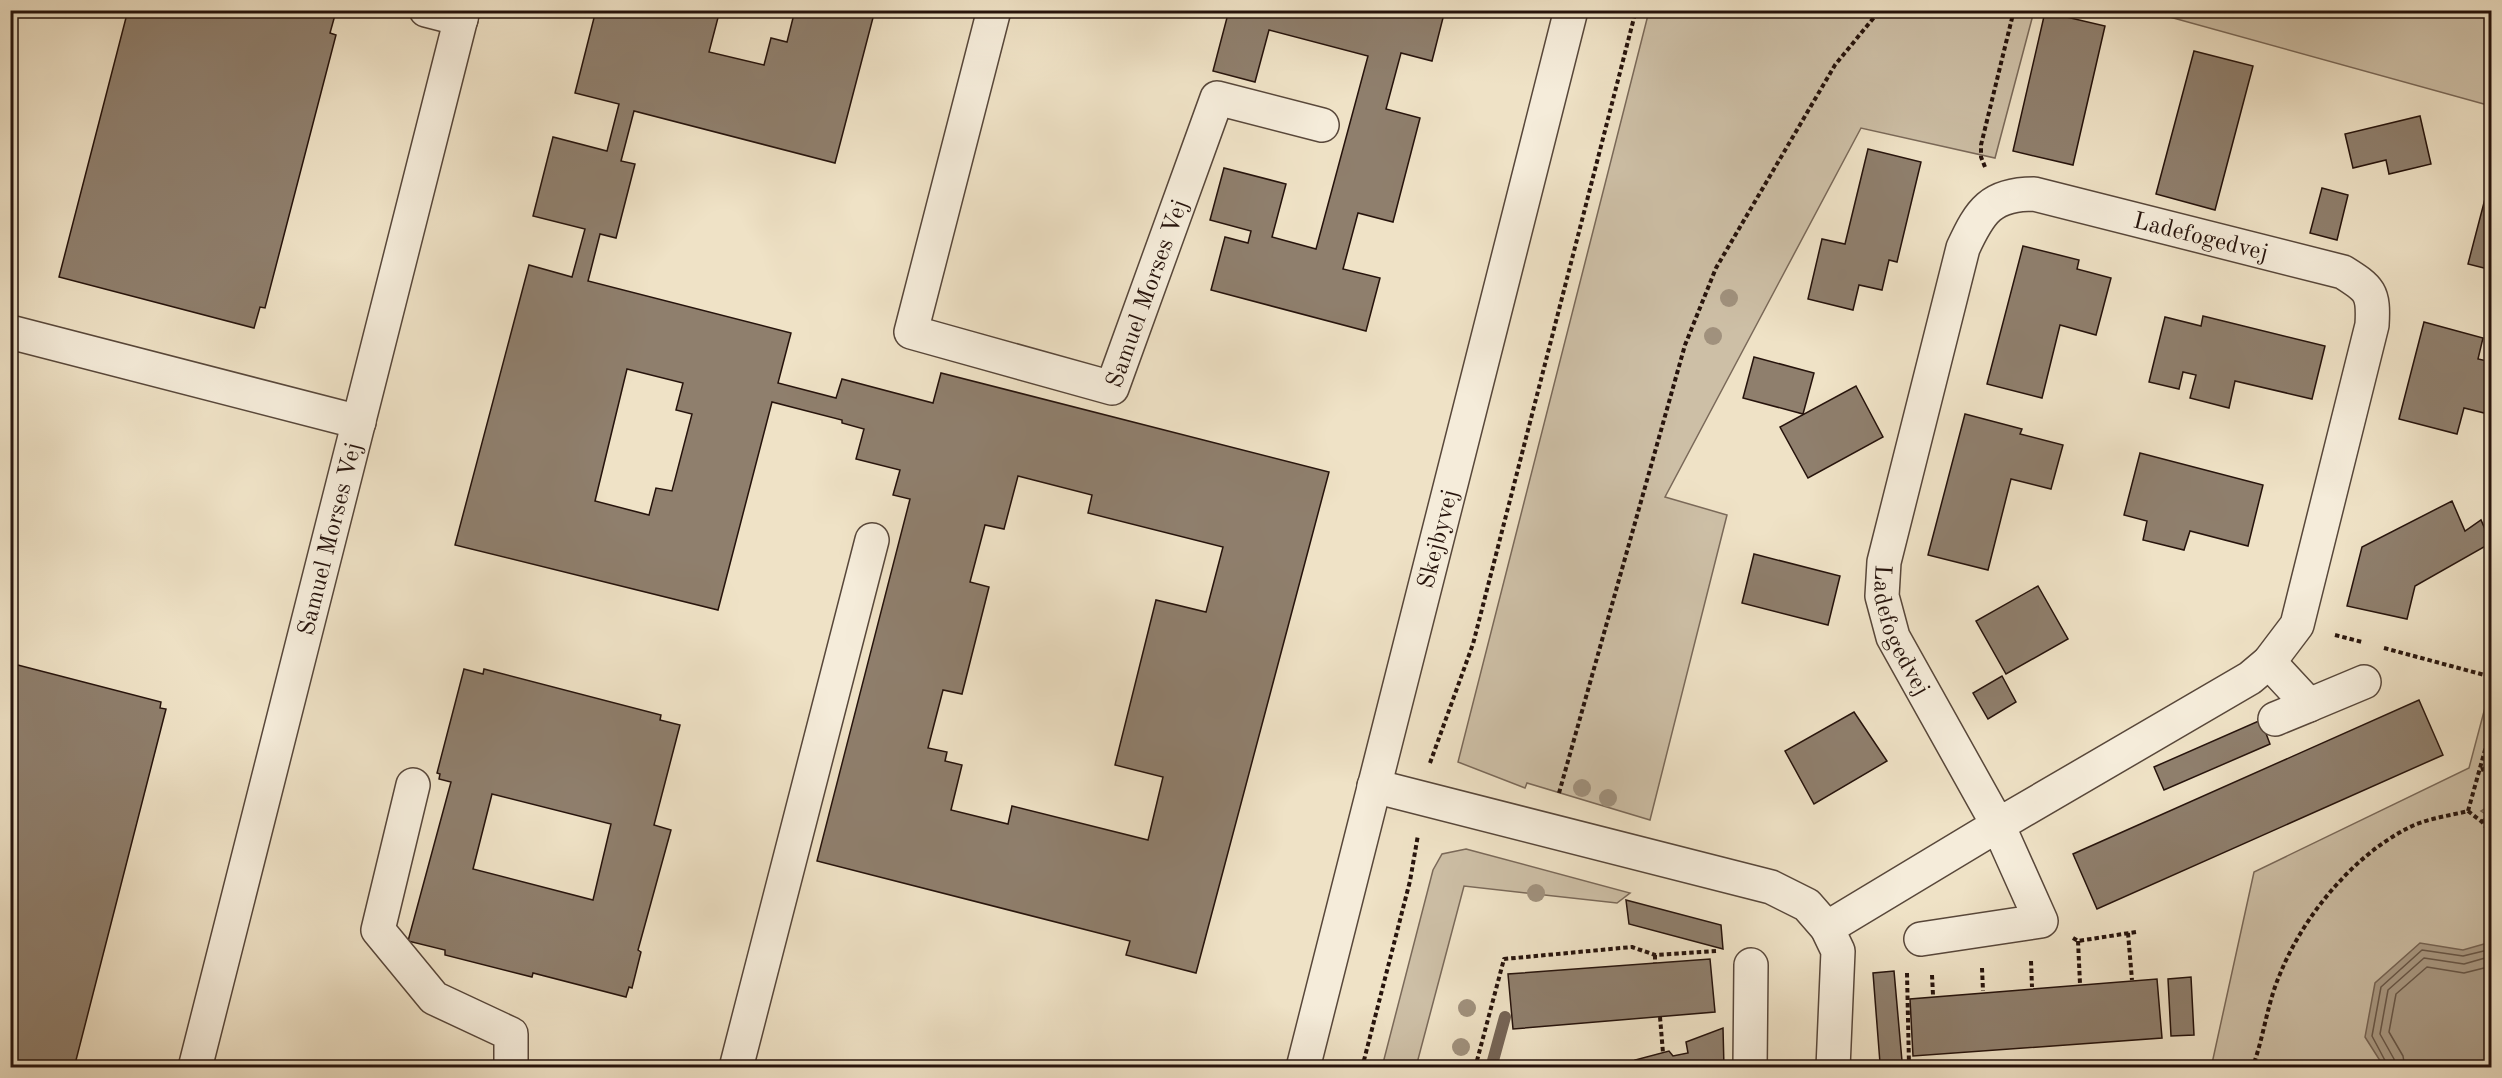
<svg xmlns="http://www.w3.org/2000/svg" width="2502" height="1078" font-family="'Old Standard TT',serif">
<rect width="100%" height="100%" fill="#efe2c6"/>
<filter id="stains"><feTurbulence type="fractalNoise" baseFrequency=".00333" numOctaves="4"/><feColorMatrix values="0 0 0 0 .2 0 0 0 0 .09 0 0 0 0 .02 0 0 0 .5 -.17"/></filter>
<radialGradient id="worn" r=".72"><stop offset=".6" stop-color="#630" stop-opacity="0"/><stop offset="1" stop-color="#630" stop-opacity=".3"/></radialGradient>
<!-- green -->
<g fill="#cdbfa6" stroke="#7a6959" stroke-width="1.5">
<polygon points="1649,11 2034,11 1995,158 1861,128 1665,497 1727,515 1650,820 1527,783 1525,788 1458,762"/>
<polygon points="2148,11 2491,11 2491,106"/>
<polygon points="2491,685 2491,805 2481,811 2492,818 2491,1067 2211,1068 2254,872 2469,768"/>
<polygon points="1466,849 1630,893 1617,903 1464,886 1416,1067 1382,1067 1433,870 1442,854"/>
</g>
<!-- water -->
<polygon fill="#ab9c87" stroke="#766556" stroke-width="1.5" points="2491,942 2491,1067 2384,1067 2365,1037 2375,983 2420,943 2463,950"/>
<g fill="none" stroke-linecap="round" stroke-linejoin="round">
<!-- shore -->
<g stroke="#68584a" stroke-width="1.5">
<polyline points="2389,1068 2372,1036 2381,987 2422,950 2463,956 2492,949"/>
<polyline points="2396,1068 2394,1059 2380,1034 2388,990 2424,958 2464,964 2492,956"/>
<polyline points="2405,1068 2403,1056 2389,1032 2396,994 2427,967 2464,973 2492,966"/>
</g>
<!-- stream -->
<polyline stroke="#766556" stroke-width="12" points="1491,1068 1505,1017"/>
</g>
<!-- building -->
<g fill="#8f7f6d" stroke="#26130c" stroke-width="1.5" fill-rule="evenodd">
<polygon points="128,10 316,10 335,15 330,33 336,35 265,308 260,307 254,328 59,277"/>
<path d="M 596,10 L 720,10 L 709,52 L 764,65 L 771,38 L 787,42 L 795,10 L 875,10 L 835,163 L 634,111 L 621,161 L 635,164 L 616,238 L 600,234 L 588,281 L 791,333 L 778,383 L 836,398 L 842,379 L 933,403 L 941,373 L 1329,472 L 1196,973 L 1126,955 L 1130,941 L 817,861 L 910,499 L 893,495 L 900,470 L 856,459 L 864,429 L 842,423 L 842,420 L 772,402 L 718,610 L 455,545 L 529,265 L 572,277 L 585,229 L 533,216 L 553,137 L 607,151 L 619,104 L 575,93 ZM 627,369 L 683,383 L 676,410 L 692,414 L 672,491 L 656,488 L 649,515 L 595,501 ZM 1018,476 L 1092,495 L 1088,513 L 1223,547 L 1206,612 L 1156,600 L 1115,765 L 1163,777 L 1148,840 L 1012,806 L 1008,824 L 951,810 L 962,765 L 945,761 L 947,752 L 928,748 L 943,690 L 962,694 L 989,587 L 970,582 L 985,525 L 1004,529 Z"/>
<polygon points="1229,10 1445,10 1432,61 1401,53 1386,109 1420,118 1393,222 1358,213 1343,269 1380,278 1366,331 1211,290 1225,237 1248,243 1251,231 1210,220 1224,168 1286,184 1272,237 1316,249 1368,56 1269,30 1255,82 1213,71"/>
<polygon points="2045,12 2105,26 2073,165 2013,151"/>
<polygon points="2194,51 2253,66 2215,210 2156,194"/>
<polygon points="2420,116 2431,164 2389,174 2386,160 2353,168 2345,134"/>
<polygon points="1868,149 1921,162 1897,262 1889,260 1882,290 1859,285 1853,310 1808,299 1822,239 1845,244"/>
<polygon points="2492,172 2492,270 2468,264"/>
<polygon points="2322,188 2348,195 2337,240 2310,233"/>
<polygon points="2023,246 2079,260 2077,269 2111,278 2096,335 2060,325 2042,398 1987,384"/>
<polygon points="2203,316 2325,346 2312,399 2235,381 2229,408 2190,398 2196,375 2183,372 2179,389 2149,382 2165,317 2201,326"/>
<polygon points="2424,322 2483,338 2478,359 2492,362 2492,415 2464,408 2457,434 2399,419"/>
<polygon points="1754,357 1814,373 1803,414 1743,398"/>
<polygon points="1856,386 1883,437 1808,478 1780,427"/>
<polygon points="1965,414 2022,429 2020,434 2063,445 2051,489 2011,479 1988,570 1928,555"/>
<polygon points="2140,453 2263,485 2248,546 2190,531 2184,550 2143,540 2147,521 2124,515"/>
<polygon points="2452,501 2465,531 2481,520 2491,543 2415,586 2407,619 2347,606 2362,547"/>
<polygon points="1754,554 1840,576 1828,625 1742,603"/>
<polygon points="2038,586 2068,639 2006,674 1976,621"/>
<polygon points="10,663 161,702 160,708 166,709 74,1068 10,1068"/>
<path d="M 464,669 L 483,674 L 484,669 L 661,715 L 660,720 L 680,725 L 654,825 L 671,830 L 638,950 L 641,952 L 632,988 L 629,987 L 626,997 L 533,973 L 532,977 L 445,955 L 445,950 L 408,941 L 451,782 L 439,779 L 440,774 L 437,773 ZM 492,794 L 611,824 L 593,900 L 473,869 Z"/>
<polygon points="2002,676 2016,702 1988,719 1973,693"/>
<polygon points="2419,700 2443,755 2097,909 2073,854"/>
<polygon points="1854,712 1887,761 1814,804 1785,751"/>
<polygon points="2261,720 2270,744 2164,790 2154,767"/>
<polygon points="1626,900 1721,925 1723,949 1629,924"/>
<polygon points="1710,959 1715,1012 1513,1029 1508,974"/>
<polygon points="1894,971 1902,1061 1880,1063 1873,973"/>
<polygon points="2191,977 2194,1035 2171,1036 2168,979"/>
<polygon points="2157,979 2162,1038 1913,1056 1910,999"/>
<polygon points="1723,1028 1724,1068 1636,1068 1635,1060 1669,1051 1673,1056 1688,1053 1686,1042"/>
</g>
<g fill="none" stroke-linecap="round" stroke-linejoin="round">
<!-- minor casing -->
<g stroke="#58473a" stroke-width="36">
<g id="minor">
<polyline points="426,10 461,19"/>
<path id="s1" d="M 994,10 L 911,332 L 1112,388 L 1217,98 L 1322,125"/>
<polyline points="10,332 359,422"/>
<polyline points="2269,662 2309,705 2364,682"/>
<polyline points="2275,719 2309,705"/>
<polyline points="413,785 378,930 434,998 511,1034 511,1068"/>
<polyline points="1374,786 1771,887 1807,905 1827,928 1838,951 1833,1068"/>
<path id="s2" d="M 1827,928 L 1998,825 L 2250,678 L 2269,662 L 2297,625 L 2372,325 C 2374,292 2370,289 2343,272 L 2034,194 C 1991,194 1980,211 1963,248 L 1884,562 L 1882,596 L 1893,637 L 1998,825 L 2041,921 L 1921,939"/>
<path id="s3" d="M 195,1068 L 463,10"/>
<polyline points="736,1068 872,540"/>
<path id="s4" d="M 1303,1068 L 1571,10"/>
<polyline points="1750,1068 1751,965"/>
</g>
</g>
<!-- path -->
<g stroke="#26130c" stroke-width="4" stroke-dasharray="4.5 3" stroke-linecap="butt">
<polyline points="2483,10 2492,28"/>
<polyline points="1985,167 1981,157 1981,145 2014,10"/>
<polyline points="2335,635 2362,642"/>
<polyline points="2384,648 2492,677"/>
<polyline points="1430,763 1473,644 1636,10"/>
<polyline points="2481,770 2492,766"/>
<polyline points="1559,793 1685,345 1716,268 1835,65 1880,10"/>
<polyline points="2468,811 2492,725"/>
<polyline points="2468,811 2482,822 2492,835"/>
<polyline points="2482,822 2492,815"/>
<polyline points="2128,933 2132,980"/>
<polyline points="2073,938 2078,941 2136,932"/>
<polyline points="2078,941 2080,984"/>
<polyline points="1655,955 1655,963"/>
<polyline points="2031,961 2032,987"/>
<polyline points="1982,968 1983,991"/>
<polyline points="1907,973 1909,1065"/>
<polyline points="1932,975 1933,995"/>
<polyline points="1660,1017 1663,1053"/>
<polyline points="1870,1066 1909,1066"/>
<polyline points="1362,1068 1410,881 1418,835"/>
<polyline points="1475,1068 1504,959 1632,947 1655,955 1716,951"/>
<path d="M 2250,1068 L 2253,1066 C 2264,1036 2267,1004 2280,974 C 2303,917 2351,858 2406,829 C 2424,819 2448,816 2468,811"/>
</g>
<!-- minor -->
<use href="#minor" stroke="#f5ecda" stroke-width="33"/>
</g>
<!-- trees -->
<g fill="#a0917d">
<circle cx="1729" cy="298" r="9"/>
<circle cx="1713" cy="336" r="9"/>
<circle cx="1582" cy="788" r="9"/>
<circle cx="1608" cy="798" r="9"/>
<circle cx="1536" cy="893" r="9"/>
<circle cx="1467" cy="1008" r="9"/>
<circle cx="1461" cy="1047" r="9"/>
</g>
<g text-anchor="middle" stroke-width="4.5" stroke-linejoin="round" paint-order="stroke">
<!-- street labels -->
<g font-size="24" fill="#26130c" stroke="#f5ecda">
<text transform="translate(2201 236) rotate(14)" y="8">Ladefogedvej</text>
<text dy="8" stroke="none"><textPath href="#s1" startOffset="642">Samuel Morses Vej</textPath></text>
<text dy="8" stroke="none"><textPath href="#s3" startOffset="546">Samuel Morses Vej</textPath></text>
<text dy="8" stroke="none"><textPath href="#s4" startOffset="546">Skejbyvej</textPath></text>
<text dy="8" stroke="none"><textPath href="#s2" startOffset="1749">Ladefogedvej</textPath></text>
</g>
</g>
<!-- margin -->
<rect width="2502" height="1078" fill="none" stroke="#efe2c6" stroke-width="36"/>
<rect x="12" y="12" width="2478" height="1054" fill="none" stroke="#26130c" stroke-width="3"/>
<rect x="18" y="18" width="2466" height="1042" fill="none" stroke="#26130c" stroke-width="1.5"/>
<rect width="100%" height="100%" filter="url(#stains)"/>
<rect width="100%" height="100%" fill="url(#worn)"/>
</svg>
